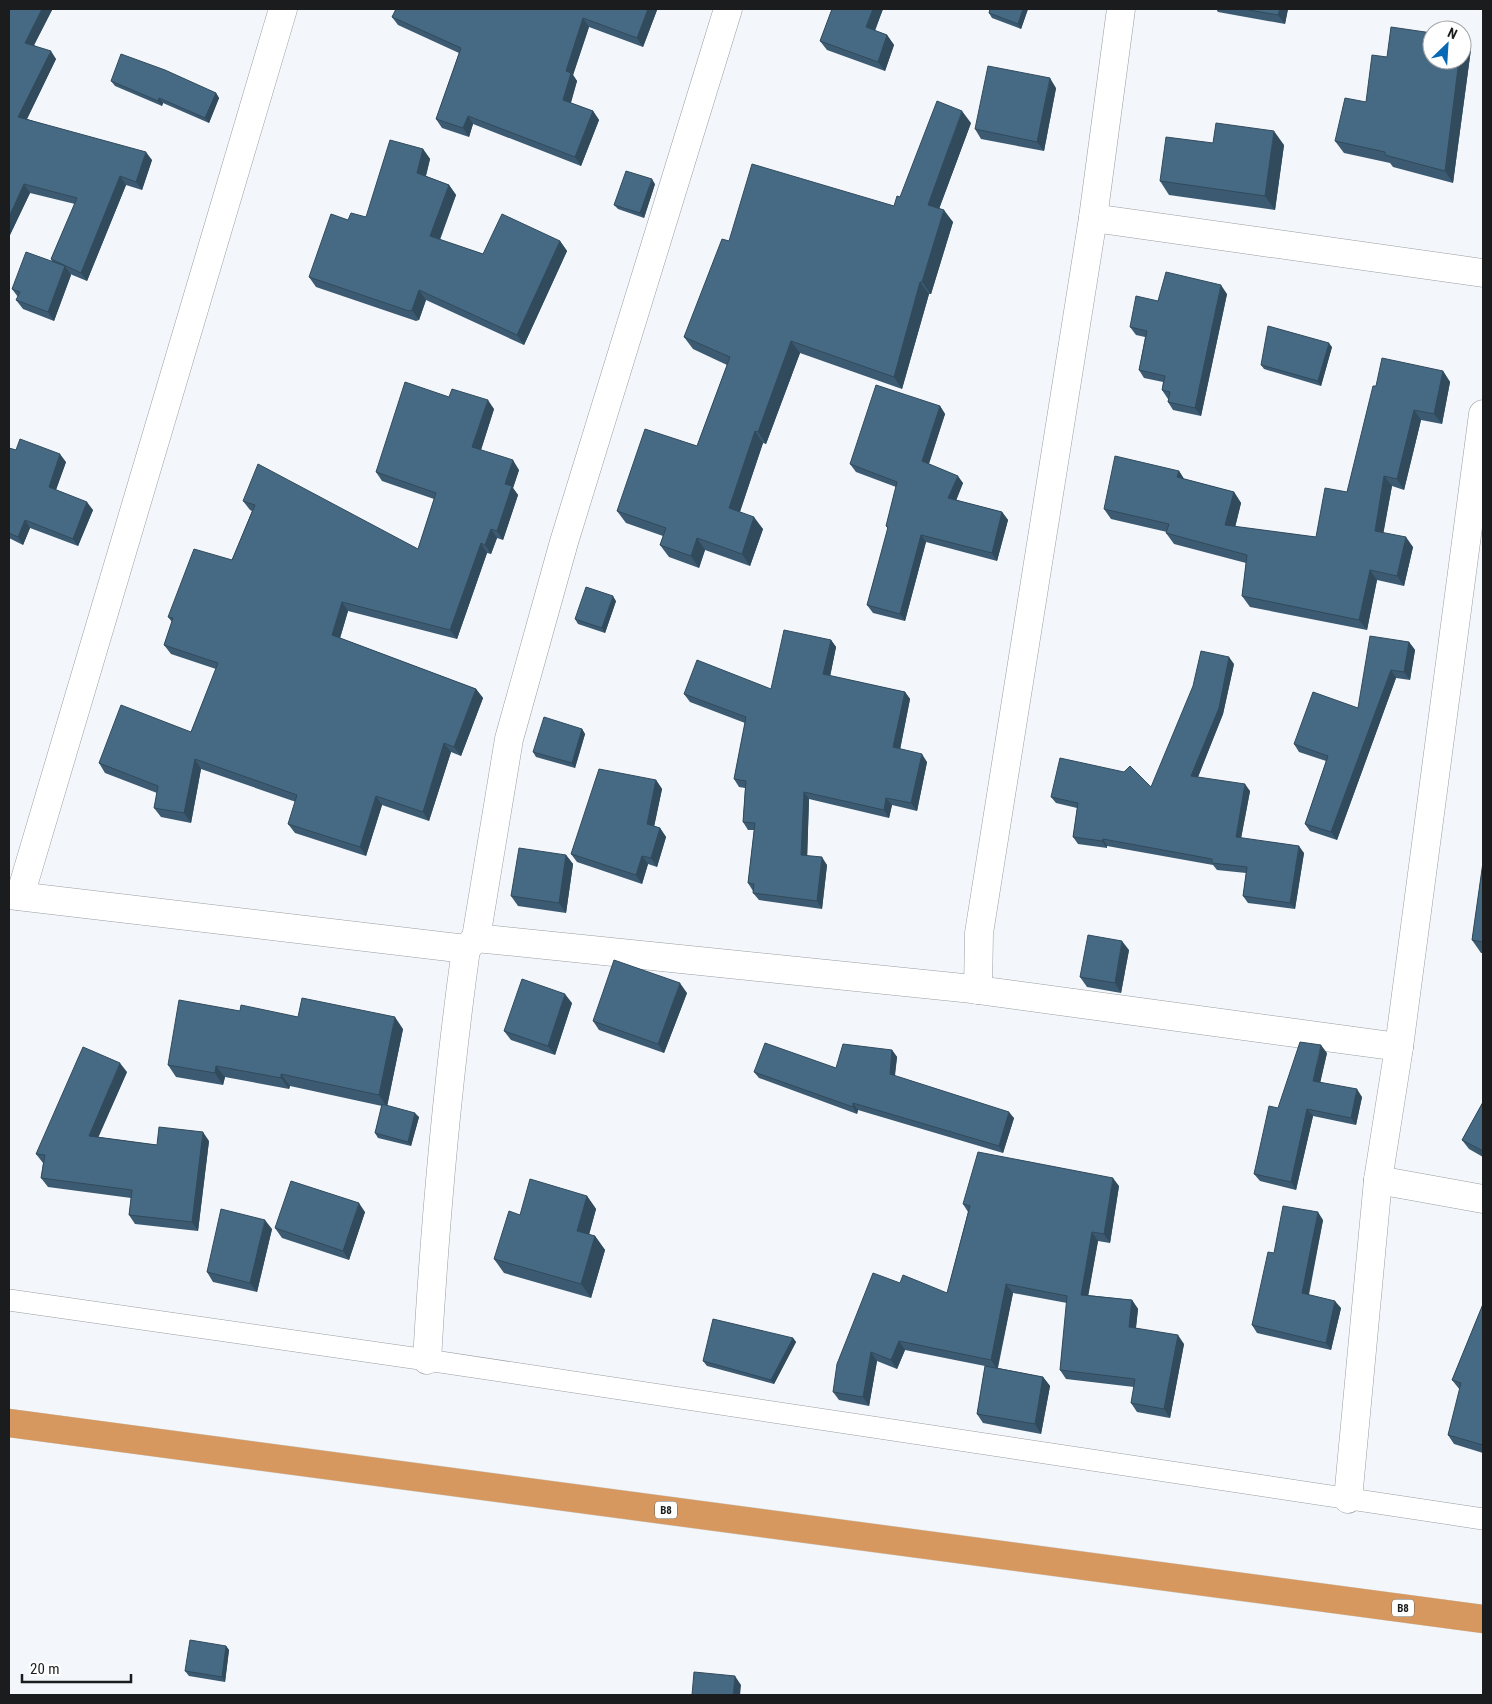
<svg xmlns="http://www.w3.org/2000/svg" width="1492" height="1704" font-family="'Roboto Condensed',sans-serif">
<rect width="100%" height="100%" fill="#f3f7fb"/>
<g fill="none" stroke-linecap="round" stroke-linejoin="round">
<!-- service casing -->
<g stroke="#9a9ea1" stroke-width="22">
<polyline id="service" points="9,1300 427,1360 1483,1519"/>
</g>
<!-- minor casing -->
<g stroke="#9a9ea1" stroke-width="29">
<g id="minor">
<polyline points="1093,218 1483,273"/>
<polyline points="9,895 466,949"/>
<polyline points="20,896 283,9"/>
<polyline points="476,938 963,988 1399,1047"/>
<polyline points="978,990 979,933 1093,218 1121,9"/>
<polyline points="1378,1180 1483,1199"/>
<path d="M 427,1360 C 435,1222 447,1086 466,949 L 476,938 L 509,739 L 564,542 L 728,9"/>
<polyline points="1348,1499 1378,1180 1399,1047 1483,414"/>
</g>
</g>
<!-- trunk casing -->
<g stroke="#d1d2d2" stroke-width="29">
<polyline id="trunk" points="9,1423 1483,1619"/>
</g>
<!-- service -->
<use href="#service" stroke="#fff" stroke-width="21"/>
<!-- minor -->
<use href="#minor" stroke="#fff" stroke-width="28"/>
<!-- trunk -->
<use href="#trunk" stroke="#d6985e" stroke-width="28"/>
</g>
<!-- wall -->
<g fill="#3c5b72">
<polygon points="9,9 52,9 52,10 34,45 56,59 27,119 152,160 142,190 126,185 87,281 70,274 71,275 54,321 23,309 16,300 18,297 12,289 52,262 51,259 75,204 30,193 9,237"/>
<polygon points="396,9 656,9 657,10 643,47 589,27 573,75 577,81 571,103 593,111 599,120 581,166 473,124 469,137 442,128 436,119 459,53 398,25 392,17"/>
<polygon points="832,9 883,9 875,31 887,35 894,45 885,71 827,50 820,41"/>
<polygon points="990,9 1028,9 1021,29 992,18 989,13"/>
<polygon points="1216,9 1288,9 1285,24 1218,12"/>
<polygon points="1471,49 1453,183 1393,167 1390,163 1344,153 1335,141 1366,102 1387,57"/>
<polygon points="111,81 216,93 219,98 209,123 163,103 162,106 115,86"/>
<polygon points="1056,88 1044,151 981,139 975,129"/>
<polygon points="971,123 939,209 953,222 931,294 929,294 902,389 800,353 766,444 763,443 740,512 763,529 750,566 705,550 699,568 669,557 660,545 663,536 626,523 617,511 697,446 727,365 693,349 684,337 729,241 894,206 900,197"/>
<polygon points="1284,145 1275,210 1169,195 1160,181"/>
<polygon points="423,149 430,159 426,176 449,185 456,195 440,240 483,254 560,241 567,251 524,345 426,300 419,320 416,321 316,287 309,277 348,220 366,217"/>
<polygon points="655,184 644,218 618,209 614,205"/>
<polygon points="1227,294 1201,416 1173,410 1168,402 1168,399 1162,390 1163,382 1144,378 1139,370 1145,337 1136,335 1130,327 1158,301"/>
<polygon points="1332,347 1321,386 1264,369 1261,365"/>
<polygon points="1443,371 1450,382 1442,424 1421,420 1404,490 1392,486 1383,533 1413,547 1404,586 1377,580 1367,630 1250,607 1242,596 1246,563 1174,544 1166,533 1167,532 1111,519 1104,509 1179,471 1184,479 1234,492 1241,503 1235,527 1316,537 1347,492 1376,386"/>
<polygon points="449,397 494,409 481,450 519,470 513,488 518,495 503,540 497,538 491,554 487,553 457,639 348,611 340,638 476,689 483,698 461,756 451,752 429,821 382,805 366,856 295,833 288,824 296,802 201,769 191,823 161,817 154,808 157,793 105,773 99,763 191,732 216,669 171,654 164,645 172,622 168,617 232,560 252,511 250,510 243,501 418,549 434,499 382,481 376,472"/>
<polygon points="940,406 945,414 929,464 963,483 956,500 1002,512 1008,520 997,561 926,542 905,621 873,613 867,605 888,529 886,526 896,487 856,472 850,464"/>
<polygon points="9,448 16,450 66,462 56,490 93,510 78,546 30,528 23,545 9,538"/>
<polygon points="616,601 605,633 578,624 575,619"/>
<polygon points="831,640 836,647 830,676 905,692 910,699 900,749 927,762 917,811 892,805 889,818 809,799 807,856 827,865 822,909 759,900 753,893 753,891 748,883 754,830 748,830 743,822 745,788 739,787 734,779 745,723 690,702 684,694 771,689"/>
<polygon points="1409,642 1415,650 1410,680 1396,678 1337,840 1310,831 1305,824 1326,761 1299,752 1294,744 1358,708"/>
<polygon points="1234,664 1223,714 1198,777 1250,791 1241,838 1304,853 1295,909 1248,903 1243,896 1246,873 1217,870 1213,865 1107,846 1107,848 1078,844 1073,837 1077,808 1056,803 1051,797 1151,787"/>
<polygon points="582,729 585,734 575,768 536,757 533,752"/>
<polygon points="656,780 662,789 654,826 660,828 666,837 657,867 648,864 642,884 577,862 571,854"/>
<polygon points="566,855 573,864 566,913 518,906 511,896"/>
<polygon points="1483,862 1483,953 1481,953 1472,940"/>
<polygon points="1129,950 1121,993 1087,987 1080,977"/>
<polygon points="687,993 664,1053 599,1030 593,1021"/>
<polygon points="572,1003 555,1055 511,1040 504,1031"/>
<polygon points="240,1011 403,1029 387,1106 419,1117 411,1146 378,1138 375,1133 382,1106 290,1086 289,1089 225,1077 223,1085 176,1077 168,1065"/>
<polygon points="892,1050 897,1057 895,1076 1014,1118 1003,1153 858,1110 857,1114 759,1078 754,1072 836,1068"/>
<polygon points="1327,1053 1320,1082 1362,1097 1356,1125 1313,1116 1296,1190 1260,1181 1254,1174 1278,1108"/>
<polygon points="127,1072 98,1137 157,1145 209,1141 198,1231 135,1224 129,1215 131,1198 48,1187 41,1178 43,1163 36,1154"/>
<polygon points="1483,1102 1483,1157 1469,1149 1462,1140"/>
<polygon points="1119,1186 1110,1243 1098,1241 1088,1295 1132,1300 1138,1309 1136,1328 1184,1344 1170,1418 1137,1412 1131,1403 1134,1387 1066,1379 1060,1370 1067,1303 1013,1293 998,1368 1043,1377 1050,1386 1041,1434 983,1423 977,1414 985,1366 905,1350 897,1369 877,1361 869,1406 839,1400 833,1392 900,1283 947,1293 968,1212 963,1204"/>
<polygon points="587,1196 596,1209 589,1235 595,1236 605,1250 591,1298 504,1273 494,1259 520,1215"/>
<polygon points="365,1212 349,1260 282,1238 275,1228"/>
<polygon points="1323,1220 1309,1295 1341,1308 1331,1350 1257,1333 1252,1325 1274,1253"/>
<polygon points="272,1229 257,1292 213,1282 207,1272"/>
<polygon points="1483,1304 1483,1453 1454,1444 1448,1435 1460,1390 1452,1380"/>
<polygon points="793,1338 796,1342 774,1384 707,1366 703,1361"/>
<polygon points="226,1646 229,1650 225,1682 189,1676 185,1671"/>
</g>
<!-- shaded-wall -->
<g fill="#314a5c">
<polygon points="42,9 52,9 52,10 31,51 25,43"/>
<polygon points="648,9 656,9 657,10 643,47 637,38"/>
<polygon points="873,9 883,9 872,37 866,27"/>
<polygon points="1023,9 1028,9 1021,29 1018,24"/>
<polygon points="1280,9 1288,9 1285,24 1278,15"/>
<polygon points="583,18 589,27 573,75 577,81 569,108 563,100 566,71"/>
<polygon points="887,35 894,45 885,71 878,62"/>
<polygon points="1462,37 1471,49 1453,183 1445,171 1459,60 1462,60"/>
<polygon points="51,51 56,59 24,125 18,117"/>
<polygon points="1050,78 1056,88 1044,151 1037,142"/>
<polygon points="216,93 219,98 209,123 205,118"/>
<polygon points="159,98 163,103 162,106 158,101"/>
<polygon points="593,111 599,120 581,166 575,157"/>
<polygon points="962,111 971,123 936,217 928,205"/>
<polygon points="468,116 473,124 469,137 463,128"/>
<polygon points="1274,131 1284,145 1275,210 1265,196"/>
<polygon points="423,149 430,159 424,183 417,173"/>
<polygon points="146,152 152,160 142,190 136,182"/>
<polygon points="120,176 126,185 87,281 81,273"/>
<polygon points="652,179 655,184 644,218 640,213"/>
<polygon points="24,184 30,193 9,237 9,217"/>
<polygon points="449,185 456,195 437,246 430,236"/>
<polygon points="944,210 953,222 931,294 922,282"/>
<polygon points="560,241 567,251 524,345 517,335"/>
<polygon points="65,266 71,275 54,321 48,312"/>
<polygon points="920,282 929,294 902,389 894,377"/>
<polygon points="1221,285 1227,294 1201,416 1195,408"/>
<polygon points="419,290 426,300 419,320 412,310"/>
<polygon points="791,341 800,353 766,444 758,432"/>
<polygon points="1329,343 1332,347 1321,386 1318,381"/>
<polygon points="1443,371 1450,382 1442,424 1434,414"/>
<polygon points="488,400 494,409 479,456 472,447"/>
<polygon points="940,406 945,414 927,469 922,461"/>
<polygon points="1414,410 1421,420 1404,490 1397,479"/>
<polygon points="755,431 763,443 737,520 729,508"/>
<polygon points="60,454 66,462 54,495 49,487"/>
<polygon points="513,460 519,470 513,488 518,495 503,540 497,531 505,484"/>
<polygon points="1179,471 1186,482 1177,477"/>
<polygon points="958,476 963,483 954,506 948,498"/>
<polygon points="1384,476 1392,486 1382,541 1375,531"/>
<polygon points="1234,492 1241,503 1233,536 1225,525"/>
<polygon points="87,502 93,510 78,546 73,539"/>
<polygon points="1002,512 1008,520 997,561 992,553"/>
<polygon points="754,517 763,529 750,566 742,554"/>
<polygon points="25,520 30,528 23,545 18,537"/>
<polygon points="491,529 497,538 491,554 485,545"/>
<polygon points="921,535 926,542 905,621 900,614"/>
<polygon points="1406,537 1413,547 1404,586 1397,576"/>
<polygon points="697,538 705,550 699,568 691,556"/>
<polygon points="481,543 487,553 457,639 450,630"/>
<polygon points="1370,570 1377,580 1367,630 1359,620"/>
<polygon points="613,596 616,601 605,633 602,628"/>
<polygon points="342,602 348,611 338,645 332,635"/>
<polygon points="831,640 836,647 829,682 823,674"/>
<polygon points="1409,642 1415,650 1410,680 1404,672"/>
<polygon points="1229,657 1234,664 1223,714 1196,782 1191,776"/>
<polygon points="1391,670 1396,678 1337,840 1331,832"/>
<polygon points="476,689 483,698 461,756 454,747"/>
<polygon points="905,692 910,699 899,755 893,747"/>
<polygon points="582,729 585,734 575,768 572,763"/>
<polygon points="444,743 451,752 429,821 423,812"/>
<polygon points="922,754 927,762 917,811 911,803"/>
<polygon points="195,759 201,769 191,823 184,813"/>
<polygon points="656,780 662,789 653,832 647,824"/>
<polygon points="1245,784 1250,791 1240,844 1236,837"/>
<polygon points="804,792 809,799 807,863 801,855"/>
<polygon points="376,796 382,805 366,856 360,847"/>
<polygon points="886,798 892,805 889,818 884,810"/>
<polygon points="660,828 666,837 657,867 651,858"/>
<polygon points="1103,839 1107,846 1107,848 1102,841"/>
<polygon points="1299,846 1304,853 1295,909 1290,903"/>
<polygon points="566,855 573,864 566,913 559,903"/>
<polygon points="642,856 648,864 642,884 636,875"/>
<polygon points="822,857 827,865 822,909 817,901"/>
<polygon points="1122,941 1129,950 1121,993 1115,983"/>
<polygon points="680,983 687,993 664,1053 658,1044"/>
<polygon points="565,994 572,1003 555,1055 548,1046"/>
<polygon points="395,1017 403,1029 387,1107 379,1095"/>
<polygon points="1321,1045 1327,1053 1319,1088 1313,1081"/>
<polygon points="892,1050 897,1057 894,1080 890,1074"/>
<polygon points="120,1063 127,1072 95,1145 89,1136"/>
<polygon points="216,1066 225,1077 223,1085 215,1073"/>
<polygon points="281,1074 290,1086 289,1089 281,1078"/>
<polygon points="1357,1089 1362,1097 1356,1125 1351,1118"/>
<polygon points="853,1103 858,1110 857,1114 853,1107"/>
<polygon points="1307,1109 1313,1116 1296,1190 1291,1182"/>
<polygon points="1009,1112 1014,1118 1003,1153 999,1146"/>
<polygon points="415,1113 419,1117 411,1146 408,1142"/>
<polygon points="203,1132 209,1141 198,1231 192,1222"/>
<polygon points="1113,1178 1119,1186 1110,1243 1104,1234"/>
<polygon points="587,1196 596,1209 586,1245 577,1231"/>
<polygon points="359,1203 365,1212 349,1260 343,1251"/>
<polygon points="1318,1212 1323,1220 1307,1301 1302,1293"/>
<polygon points="265,1220 272,1229 257,1292 250,1283"/>
<polygon points="1092,1232 1098,1241 1087,1303 1081,1295"/>
<polygon points="595,1236 605,1250 591,1298 581,1284"/>
<polygon points="1006,1284 1013,1293 997,1369 991,1360"/>
<polygon points="1132,1300 1138,1309 1135,1335 1129,1327"/>
<polygon points="1335,1301 1341,1308 1331,1350 1326,1343"/>
<polygon points="1178,1335 1184,1344 1170,1418 1164,1409"/>
<polygon points="793,1338 796,1342 774,1384 771,1380"/>
<polygon points="899,1341 905,1350 897,1369 891,1360"/>
<polygon points="871,1352 877,1361 869,1406 863,1397"/>
<polygon points="1043,1377 1050,1386 1041,1434 1035,1424"/>
<polygon points="226,1646 229,1650 225,1682 222,1677"/>
<polygon points="735,1676 741,1685 740,1695 733,1695"/>
</g>
<!-- building -->
<g fill="#466a84" stroke="#314a5c">
<polygon points="9,9 42,9 25,43 51,51 18,117 146,152 136,182 120,176 81,273 51,259 77,198 24,184 9,217"/>
<polygon points="396,9 648,9 637,38 583,18 566,71 571,73 563,100 593,111 575,157 468,116 463,128 436,119 461,48 392,17"/>
<polygon points="832,9 873,9 866,27 887,35 878,62 820,41"/>
<polygon points="990,9 1023,9 1018,24 989,13"/>
<polygon points="1243,9 1280,9 1278,15"/>
<polygon points="1391,27 1432,33 1432,60 1459,60 1445,171 1385,155 1385,152 1335,141 1345,98 1366,102 1372,55 1387,57"/>
<polygon points="121,54 165,70 216,93 205,118 159,98 158,101 111,81"/>
<polygon points="988,66 1050,78 1037,142 975,129"/>
<polygon points="937,101 962,111 928,205 944,210 922,282 920,282 894,377 791,341 758,432 755,431 729,508 754,517 742,554 697,538 691,556 660,545 666,528 617,511 645,429 697,446 730,357 684,337 722,239 729,241 752,164 894,206 897,196 900,197"/>
<polygon points="1216,123 1274,131 1265,196 1160,181 1166,137 1213,143"/>
<polygon points="390,140 423,149 417,173 449,185 430,236 483,254 502,214 560,241 517,335 419,290 412,310 409,311 309,277 331,214 348,220 351,213 366,217"/>
<polygon points="626,171 652,179 640,213 614,205"/>
<polygon points="26,252 65,266 48,312 16,300 20,292 12,289"/>
<polygon points="1166,272 1221,285 1195,408 1168,402 1170,392 1162,390 1165,376 1139,370 1147,331 1130,327 1136,296 1158,301"/>
<polygon points="1268,326 1329,343 1318,381 1261,365"/>
<polygon points="1382,358 1443,371 1434,414 1414,410 1397,479 1384,476 1375,531 1406,537 1397,576 1370,570 1359,620 1242,596 1247,555 1166,533 1169,524 1104,509 1115,456 1179,471 1177,477 1234,492 1225,525 1316,537 1325,488 1347,492 1373,386 1376,386"/>
<polygon points="405,382 449,397 452,389 488,400 472,447 513,460 505,484 512,486 497,531 491,529 485,545 481,543 450,630 342,602 332,635 476,689 454,747 444,743 423,812 376,796 360,847 288,824 297,795 195,759 184,813 154,808 158,786 99,763 121,705 191,732 218,663 164,645 173,618 168,617 194,549 232,560 255,505 243,501 258,464 418,549 436,493 376,472"/>
<polygon points="876,385 940,406 922,461 958,476 948,498 1002,512 992,553 921,535 900,614 867,605 888,527 886,526 897,482 850,464"/>
<polygon points="20,439 60,454 49,487 87,502 73,539 25,520 18,537 9,533 9,448 16,450"/>
<polygon points="586,587 613,596 602,628 575,619"/>
<polygon points="784,630 831,640 823,674 905,692 893,747 922,754 911,803 886,798 884,810 804,792 801,855 822,857 817,901 753,893 754,884 748,883 755,823 743,822 746,781 734,779 746,717 684,694 697,660 771,689"/>
<polygon points="1370,636 1409,642 1404,672 1391,670 1331,832 1305,824 1328,756 1294,744 1313,692 1358,708"/>
<polygon points="1201,651 1229,657 1219,708 1191,776 1245,784 1236,837 1299,846 1290,903 1243,896 1247,867 1212,863 1212,859 1103,839 1102,841 1073,837 1078,803 1051,797 1060,758 1124,772 1130,766 1151,787 1193,686"/>
<polygon points="544,717 582,729 572,763 533,752"/>
<polygon points="599,769 656,780 647,824 660,828 651,858 642,856 636,875 571,854"/>
<polygon points="519,848 566,855 559,903 511,896"/>
<polygon points="1483,862 1483,942 1472,940"/>
<polygon points="1088,935 1122,941 1115,983 1080,977"/>
<polygon points="614,960 680,983 658,1044 593,1021"/>
<polygon points="522,979 565,994 548,1046 504,1031"/>
<polygon points="302,998 395,1017 379,1095 281,1074 281,1078 216,1066 215,1073 168,1065 179,1000 240,1011 241,1005 298,1017"/>
<polygon points="1300,1042 1321,1045 1313,1081 1357,1089 1351,1118 1307,1109 1291,1182 1254,1174 1269,1106 1278,1108"/>
<polygon points="765,1043 836,1068 843,1044 892,1050 890,1074 1009,1112 999,1146 853,1103 853,1107 754,1072"/>
<polygon points="83,1047 120,1063 89,1136 157,1145 159,1127 203,1132 192,1222 129,1215 132,1190 41,1178 45,1155 36,1154"/>
<polygon points="1483,1102 1483,1151 1462,1140"/>
<polygon points="382,1104 415,1113 408,1142 375,1133"/>
<polygon points="978,1152 1113,1178 1104,1234 1092,1232 1081,1295 1132,1300 1129,1327 1178,1335 1164,1409 1131,1403 1135,1379 1060,1370 1067,1296 1006,1284 991,1360 899,1341 891,1360 871,1352 863,1397 833,1392 837,1364 873,1273 900,1283 903,1275 947,1293 970,1206 963,1204"/>
<polygon points="530,1179 587,1196 577,1231 595,1236 581,1284 494,1259 509,1211 520,1215"/>
<polygon points="291,1181 359,1203 343,1251 275,1228"/>
<polygon points="1283,1206 1318,1212 1302,1293 1335,1301 1326,1343 1252,1325 1268,1252 1274,1253"/>
<polygon points="221,1209 265,1220 250,1283 207,1272"/>
<polygon points="1483,1304 1483,1445 1448,1435 1461,1383 1452,1380"/>
<polygon points="713,1319 793,1338 771,1380 703,1361"/>
<polygon points="985,1366 1043,1377 1035,1424 977,1414"/>
<polygon points="190,1640 226,1646 222,1677 185,1671"/>
<polygon points="694,1672 735,1676 733,1695 692,1695"/>
</g>
<g text-anchor="middle" stroke-width="5" stroke-linejoin="round" paint-order="stroke">
<!-- shield labels -->
<g fill="#fff" stroke="#5f6061" stroke-width="1">
<rect x="655" y="1501.5" width="22" height="17" rx="4"/>
<rect x="1392" y="1599.5" width="22" height="17" rx="4"/>
</g>
<g font-size="11" font-weight="bold" fill="#1a1c1d">
<text x="666" y="1514">B8</text>
<text x="1403" y="1612">B8</text>
</g>
</g>
<!-- border -->
<rect width="1492" height="1704" fill="none" stroke="#1a1c1d" stroke-width="20"/>
<!-- north arrow -->
<g transform="translate(1447 45) rotate(25)"><circle r="24" fill="#ffffff" stroke="#a3a4a5"/>
<path d="M0-4L9 19L0 12L-9 19Z" fill="#0869b6"/>
<text y="-8" font-size="14" font-weight="bold" text-anchor="middle" fill="#1a1c1d">N</text>
</g>
<!-- scale -->
<path d="M22 1674v8h109v-8" fill="none" stroke="#1a1c1d" stroke-width="2.5"/>
<text x="30" y="1674" font-size="15" fill="#1a1c1d" stroke="#ffffff" stroke-width="4" paint-order="stroke">20 m</text>
</svg>
